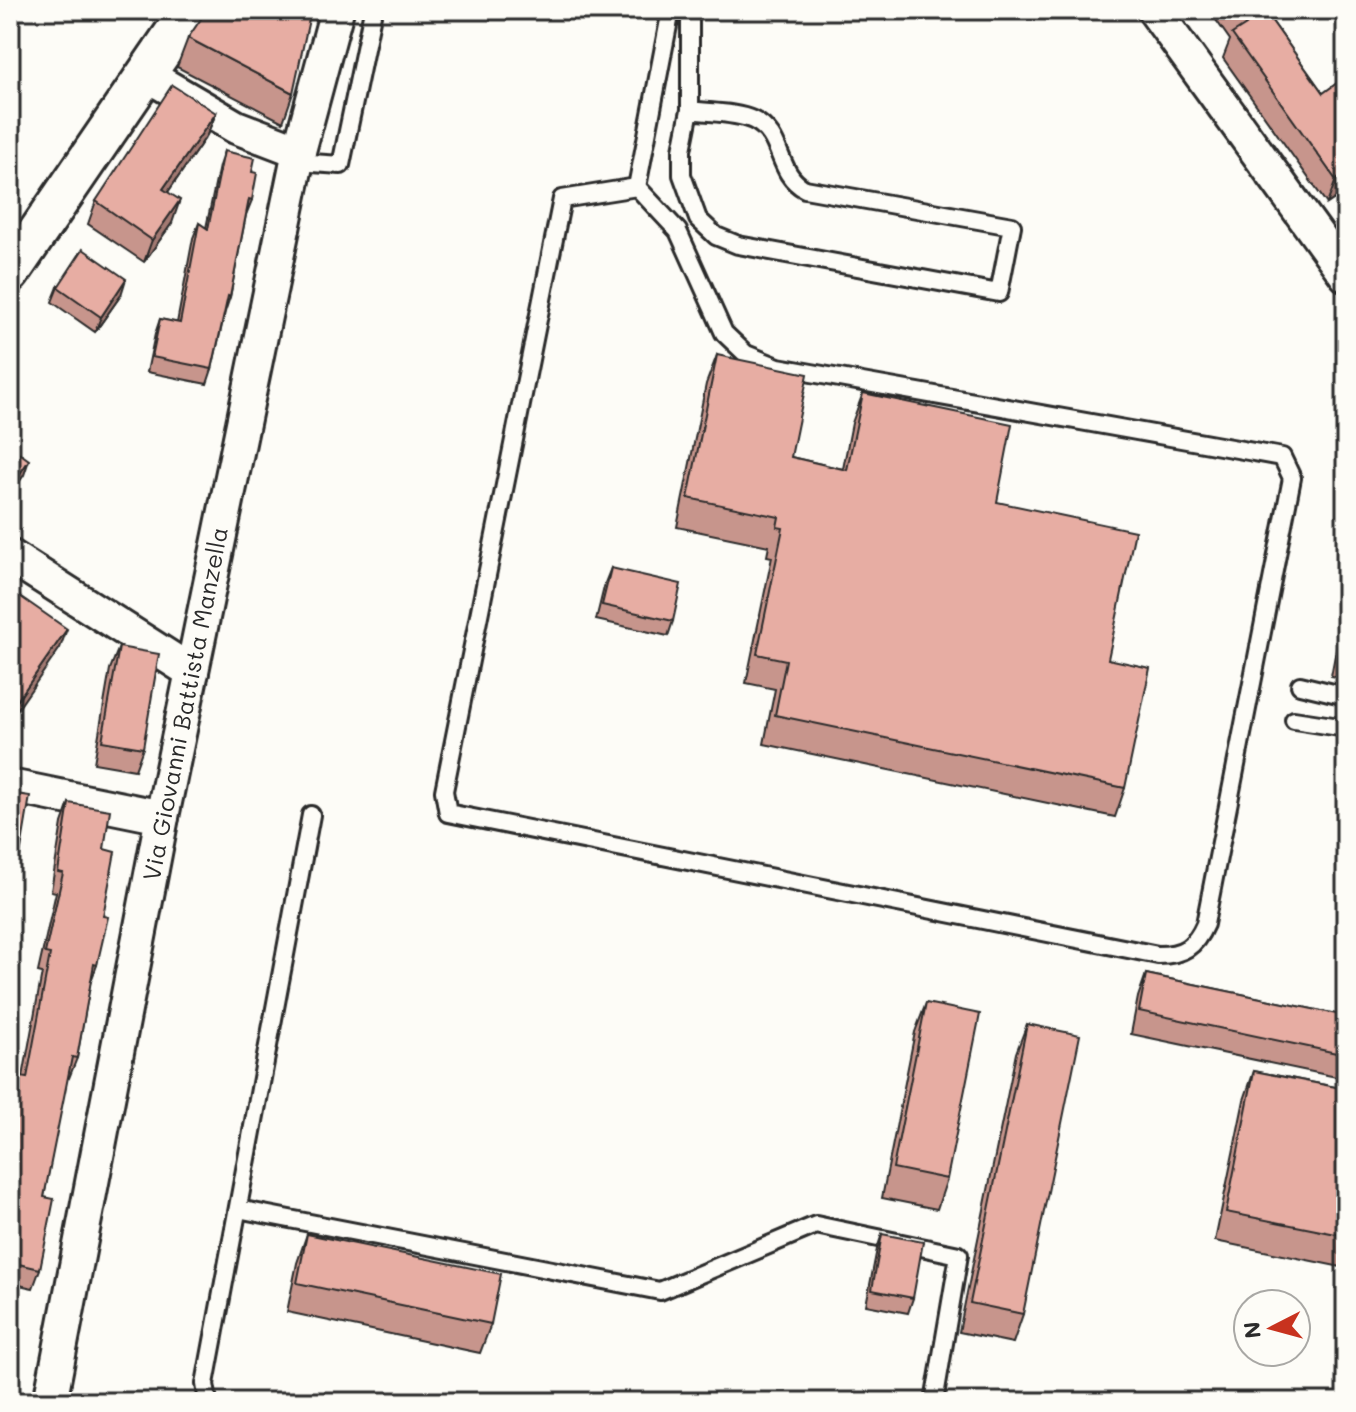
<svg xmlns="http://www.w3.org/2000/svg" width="1356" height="1412" font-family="Mali,sans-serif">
<rect width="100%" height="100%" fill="#fdfcf7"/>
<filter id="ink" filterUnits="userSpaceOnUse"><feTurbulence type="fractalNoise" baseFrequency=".0125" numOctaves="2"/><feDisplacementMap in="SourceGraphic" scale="16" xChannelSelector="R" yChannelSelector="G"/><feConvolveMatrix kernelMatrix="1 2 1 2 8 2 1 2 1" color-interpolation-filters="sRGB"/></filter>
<g filter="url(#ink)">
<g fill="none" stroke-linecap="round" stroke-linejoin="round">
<!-- service casing -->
<g stroke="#2b2b2b" stroke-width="22">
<g id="service">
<path d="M 690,110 C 710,113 735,112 753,120 C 785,135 775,173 805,189 L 1012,226 L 999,293 L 738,245 L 716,236 L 698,219 L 682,175 L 682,150 L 690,110 L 690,10"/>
<polyline points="297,162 341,165 373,10"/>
<path d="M 637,187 L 678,231 L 724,333 L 746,354 L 778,367 L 1282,457 L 1292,478 L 1205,924 C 1195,947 1183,955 1158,955 L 448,813 L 444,791 L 562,199 Z"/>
<polyline points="637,187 671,10"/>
<polyline points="1300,685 1346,696"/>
<polyline points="1294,720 1346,728"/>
<polyline points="238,1209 660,1291 816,1225 959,1255 934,1402"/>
<polyline points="208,1402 205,1384 311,815"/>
</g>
</g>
<!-- minor casing -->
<g stroke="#2b2b2b" stroke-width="38">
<g id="minor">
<polyline points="1154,10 1346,275"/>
<polyline points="147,75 236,127 299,151"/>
<polyline points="10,556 192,672"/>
<polyline points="10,786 162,817"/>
<polyline points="50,1402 162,817 299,151 337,10"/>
</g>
</g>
<!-- tertiary casing -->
<g stroke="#2b2b2b" stroke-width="44">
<polyline id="tertiary" points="10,273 190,10"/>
</g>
<!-- service -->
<use href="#service" stroke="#fdfcf7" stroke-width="16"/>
<!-- minor -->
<use href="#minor" stroke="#fdfcf7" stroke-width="32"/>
<!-- tertiary -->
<use href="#tertiary" stroke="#fdfcf7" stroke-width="38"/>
</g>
<!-- wall -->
<g fill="#c7958c" stroke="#2b2b2b" stroke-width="2">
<polygon points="1209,10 1264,10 1323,93 1346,95 1346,191 1327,204 1223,58 1230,40"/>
<polygon points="188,38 293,93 283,122 177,67"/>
<polygon points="216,113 207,135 168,192 172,223 144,262 88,224 96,201"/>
<polygon points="224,151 252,172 252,200 246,215 230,297 225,312 212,369 207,384 147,372 155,334 160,319 177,323 193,238 199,223 206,228 219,166"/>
<polygon points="58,287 121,295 95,332 52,302"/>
<polygon points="717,355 791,457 843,469 852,423 863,393 997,502 1108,659 1125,788 1115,817 764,744 775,689 746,683 772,557 767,556 769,546 677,527 706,384"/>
<polygon points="611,568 673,621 668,636 596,620 605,583"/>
<polygon points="1346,598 1346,679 1331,676"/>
<polygon points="119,647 143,748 135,770 94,763 110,669"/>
<polygon points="10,793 20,856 13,876 10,875"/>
<polygon points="69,803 104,849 103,916 97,965 90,984 77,1058 69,1078 67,1077 59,1116 44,1197 40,1269 33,1288 10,1283 10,1075 23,1077 42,973 38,972 56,892 51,891 62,823"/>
<polygon points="1146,974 1346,1016 1346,1079 1131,1034 1138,997"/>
<polygon points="926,1003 947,1179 937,1209 882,1198 915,1032"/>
<polygon points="1027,1024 1023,1314 1013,1343 959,1332 1016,1053"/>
<polygon points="1254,1071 1346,1089 1346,1268 1215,1241 1244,1100"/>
<polygon points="307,1234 491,1324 480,1353 287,1312 297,1263"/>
<polygon points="882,1234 913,1298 908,1313 866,1305 877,1249"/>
</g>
<!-- shaded-wall -->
<g fill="#a27972" stroke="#2b2b2b" stroke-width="2">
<polygon points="216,113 207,135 155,211 163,189"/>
<polygon points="1346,173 1346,191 1327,204 1336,180"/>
<polygon points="180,200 172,223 144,262 152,240"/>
<polygon points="126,279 121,295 95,332 101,317"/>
<polygon points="29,460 24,475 10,495 10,488"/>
<polygon points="67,629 60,648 10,720 10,711"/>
</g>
<!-- building -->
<g fill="#e7ada3" stroke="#2b2b2b" stroke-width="2">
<polygon points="207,10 311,10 293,93 188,38"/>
<polygon points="1235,10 1264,10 1323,93 1337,83 1346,95 1346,173 1336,180 1232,34 1246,25"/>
<polygon points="172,85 216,113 163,189 180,200 152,240 96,201"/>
<polygon points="224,151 255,158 252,172 257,173 252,200 249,199 230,297 228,296 212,369 152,357 160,319 180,323 199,223 208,229"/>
<polygon points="83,249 126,279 101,317 58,287"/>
<polygon points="717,355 808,374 791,457 847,470 863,393 1012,424 997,502 1135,531 1108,659 1150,668 1125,788 775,715 786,660 757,654 783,528 777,527 779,517 688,498"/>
<polygon points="11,447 29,460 10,488 10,448"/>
<polygon points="611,568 681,584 673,621 602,605"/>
<polygon points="11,590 67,629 10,711 10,591"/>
<polygon points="1346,625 1346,648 1342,647"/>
<polygon points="119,647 159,654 143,748 102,741"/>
<polygon points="10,793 30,796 20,856 11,855 10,861"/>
<polygon points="69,803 110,810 104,849 115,852 103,916 108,917 97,965 94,964 77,1058 72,1057 44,1197 54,1199 40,1269 10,1262 10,1075 27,1078 50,954 45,953 63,873 58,872"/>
<polygon points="1146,974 1346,1016 1346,1055 1139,1011"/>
<polygon points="926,1003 980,1014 947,1179 893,1168"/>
<polygon points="1027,1024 1080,1035 1023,1314 970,1303"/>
<polygon points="1254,1071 1346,1089 1346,1236 1226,1212"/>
<polygon points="307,1234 501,1274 491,1324 297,1283"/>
<polygon points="882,1234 923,1242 913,1298 872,1290"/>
</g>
</g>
<g text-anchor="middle" stroke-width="6" stroke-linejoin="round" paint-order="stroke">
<!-- street labels -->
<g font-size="24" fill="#2b2b2b" stroke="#fdfcf7">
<text transform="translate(186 704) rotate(-79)" y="8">Via Giovanni Battista Manzella</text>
</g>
</g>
<!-- margin -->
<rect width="1356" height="1412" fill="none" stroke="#fdfcf7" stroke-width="40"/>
<rect x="20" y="20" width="1316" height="1372" fill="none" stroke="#2b2b2b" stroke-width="3" filter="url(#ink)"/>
<!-- north arrow -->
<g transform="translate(1272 1328) rotate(264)"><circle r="38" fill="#fdfcf7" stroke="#a9a8a5" stroke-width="2"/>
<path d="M0-6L14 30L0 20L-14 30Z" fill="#c8321e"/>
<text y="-12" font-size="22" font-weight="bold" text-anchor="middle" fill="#2b2b2b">N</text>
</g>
</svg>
